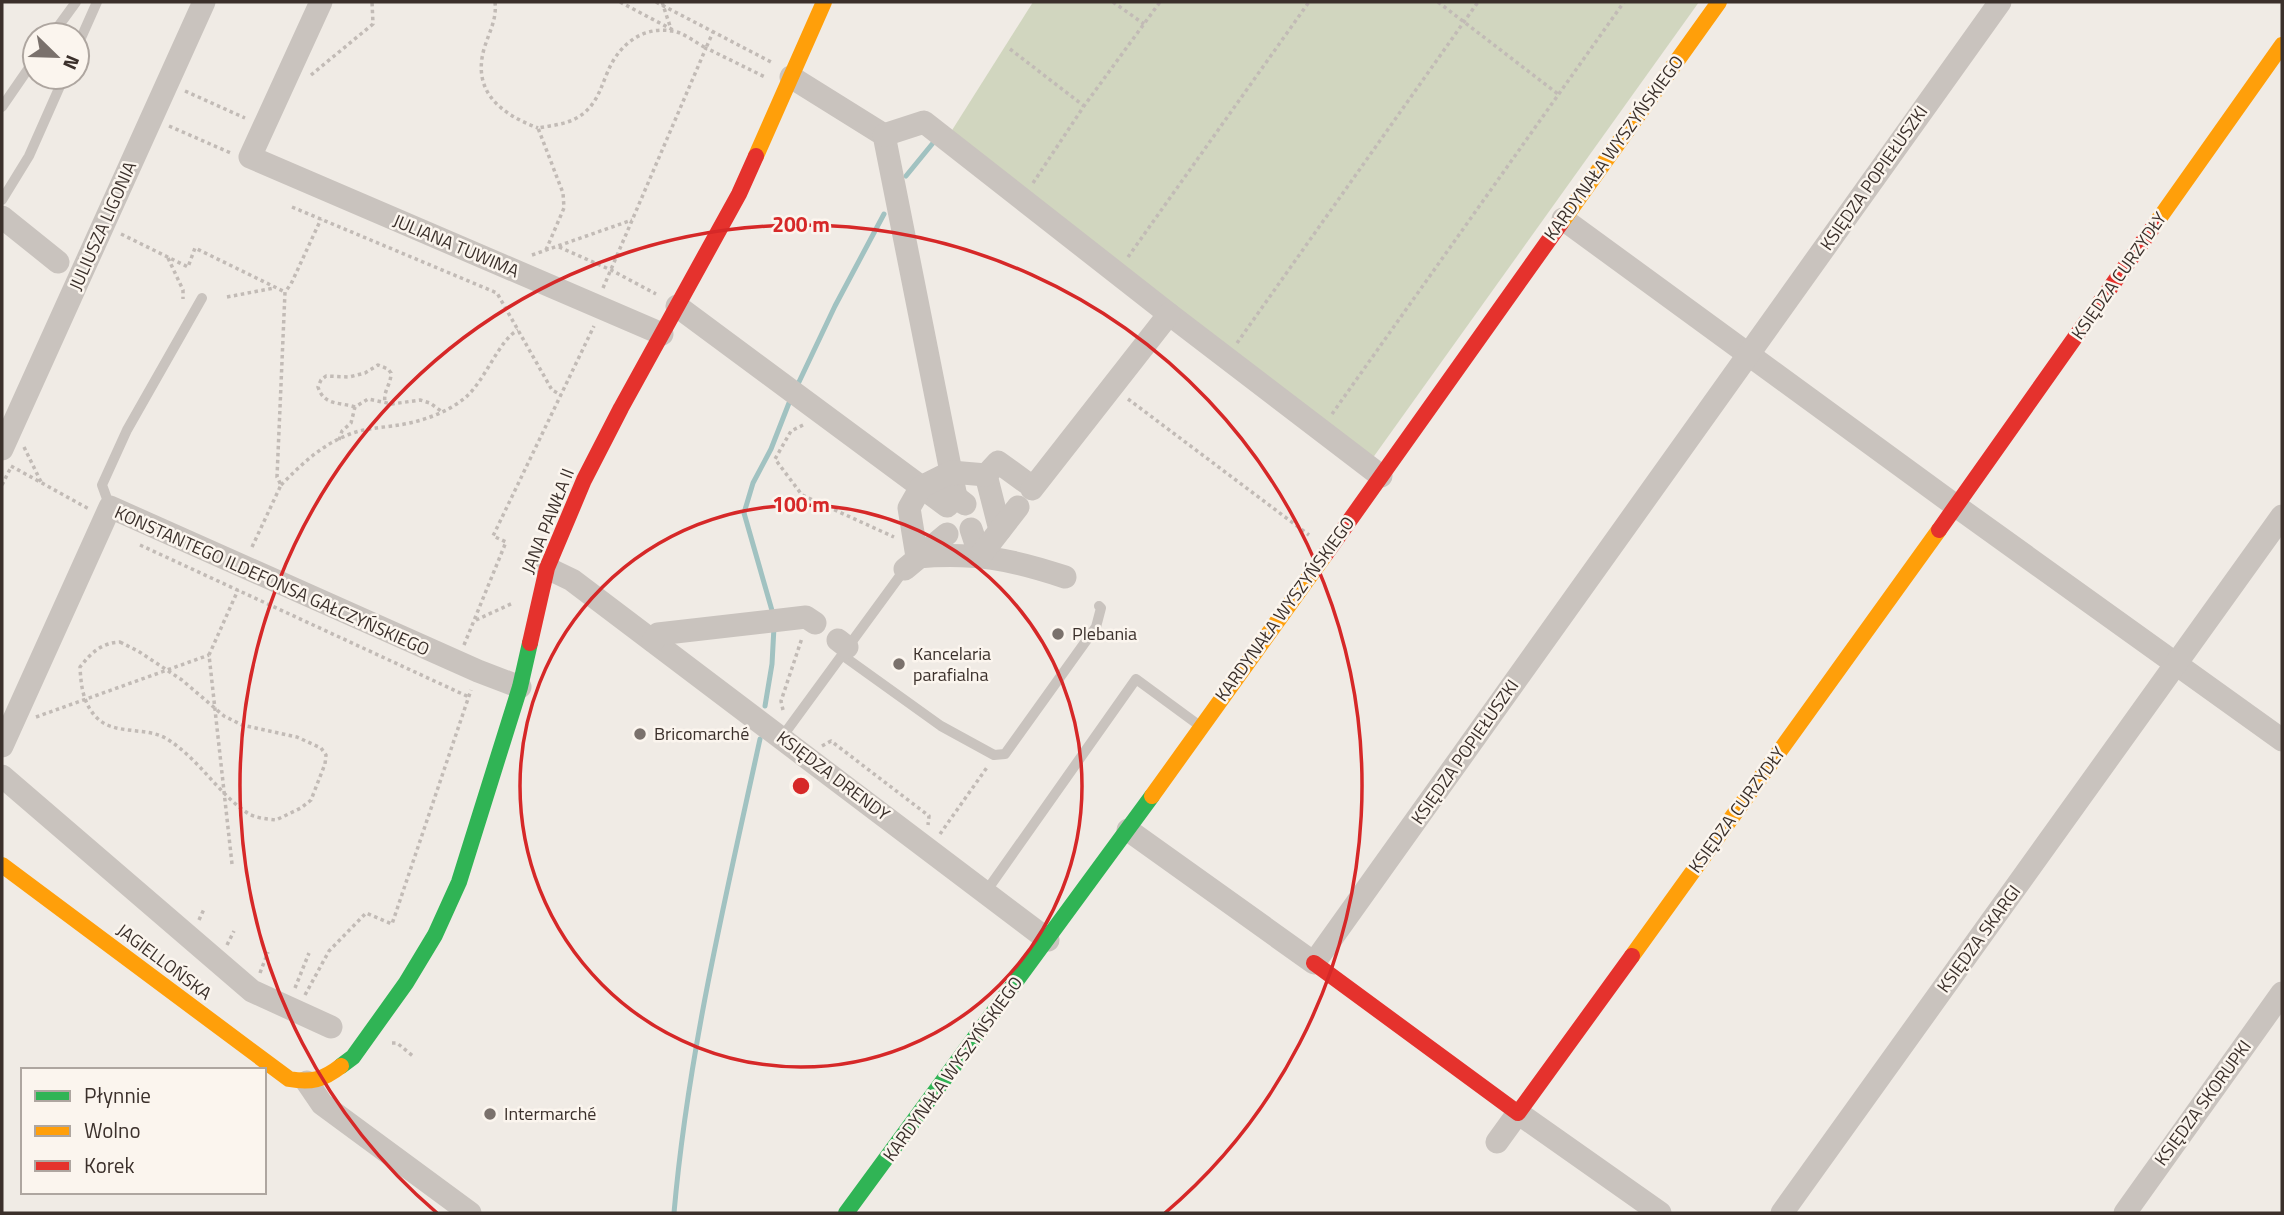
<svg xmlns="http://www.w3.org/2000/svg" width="2284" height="1215" font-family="'Titillium Web',sans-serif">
<rect width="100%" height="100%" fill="#f0ebe5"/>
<!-- green -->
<polygon fill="#d1d6bf" points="1033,2 1699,2 1372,459 949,135"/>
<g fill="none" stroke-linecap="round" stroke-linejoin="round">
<!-- stream -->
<g stroke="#a1c2c1" stroke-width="5">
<polyline points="906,176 933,143"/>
<polyline points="798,384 835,306 884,214"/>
<polyline points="773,614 744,513 753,483 771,449 789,403"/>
<polyline points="765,706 772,664 774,627"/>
<path d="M 674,1213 C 688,1053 726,896 760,739"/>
</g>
<!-- path -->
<g stroke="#c2bbb6" stroke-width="3.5" stroke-dasharray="3.5 3.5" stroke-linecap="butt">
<path d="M 495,2 C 497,20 489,32 484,49 C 472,92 501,114 538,128"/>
<polyline points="620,2 673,30"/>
<polyline points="656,2 771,62"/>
<polyline points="662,2 671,29"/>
<polyline points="1113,2 1144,24"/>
<polyline points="1438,2 1558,94"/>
<polyline points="1010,49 1084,106"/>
<polyline points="311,75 373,24 372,2"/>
<polyline points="185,91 245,118"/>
<polyline points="169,126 233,154"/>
<polyline points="1033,183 1084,106 1160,2"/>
<polyline points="292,207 497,293 552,390 561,395"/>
<polyline points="121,234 188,267 195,248 285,292"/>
<polyline points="559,247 611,270 656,294"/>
<path d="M 546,250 L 564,208 L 563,193 L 538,128 C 554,125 571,124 584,113 C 598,101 601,87 608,71 C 619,45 642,26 672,31 C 683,32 696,43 706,48 L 713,32"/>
<polyline points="532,255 632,220"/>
<polyline points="1128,257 1309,2"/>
<polyline points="168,258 183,290 183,299"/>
<polyline points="603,288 706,48 765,77"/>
<polyline points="227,297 274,288"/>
<polyline points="1237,343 1478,2"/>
<polyline points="1128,399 1309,535"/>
<path d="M 355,407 C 340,402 324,406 318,387 L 321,380 L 326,376 L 349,377 L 365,373 L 378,365 L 388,369 L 391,373 C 391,385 383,391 385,402"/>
<polyline points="1332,414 1624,2"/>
<polyline points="803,425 791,431 775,459 802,495 894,537"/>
<polyline points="339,440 342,431 351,423 355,407 368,399 392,404 420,400 430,403 441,411"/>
<polyline points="24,447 42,484"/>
<polyline points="11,466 89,509"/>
<polyline points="2,485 11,467"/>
<path d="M 281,485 C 302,464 321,445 350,434 C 363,429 377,428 392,426 C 417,423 446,414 466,397 C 486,379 499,340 518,330"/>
<polyline points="140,545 469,697"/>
<polyline points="252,547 281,485 277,477 285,292 291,284 321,219"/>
<polyline points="476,620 513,603"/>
<path d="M 120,642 L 138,651 L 182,680 L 224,716 L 242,725 L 297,737 L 321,748 L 326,755 L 325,764 L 311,800 L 301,808 L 276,820 C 267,819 254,818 246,812 C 217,792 199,759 167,739 C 146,726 114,736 96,717 C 83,703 81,686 80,667 C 91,653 101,643 120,642 Z"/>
<polyline points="464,645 506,542 493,536 594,326"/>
<polyline points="783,710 781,701 802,638"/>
<polyline points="36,717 209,655"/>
<polyline points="822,746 831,741 929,816 928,825"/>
<polyline points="940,834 988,766"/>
<polyline points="232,864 209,655 238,590"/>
<polyline points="199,920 204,909"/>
<polyline points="227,945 234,931"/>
<polyline points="260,973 268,952"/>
<polyline points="295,988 309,953"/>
<polyline points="305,995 329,951 366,913 392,924 471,690"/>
<polyline points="392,1043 397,1043 414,1057"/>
</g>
<!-- lane -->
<g stroke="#c9c3be" stroke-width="10">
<polyline points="52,35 76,2"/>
<polyline points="77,47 97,2"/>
<polyline points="2,107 35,59"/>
<polyline points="2,200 29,156 64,77"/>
<polyline points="110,507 102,485 127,430 202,298"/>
<polyline points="842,655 941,726 994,755 1005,754 1096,627 1101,608 1099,606"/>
<polyline points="782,737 905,569"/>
<polyline points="985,893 1136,679 1200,726"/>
</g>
<!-- street -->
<g stroke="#c9c3be" stroke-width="23">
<polyline points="321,2 250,157 662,334"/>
<polyline points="791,77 884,135 956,497"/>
<polyline points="884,135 924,122 1169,314 1381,476"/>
<polyline points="2,217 58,262"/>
<polyline points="1563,219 1956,506 2282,740"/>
<polyline points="677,306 947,506 956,497 965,504"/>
<polyline points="2,449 204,2"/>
<polyline points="986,475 1000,530"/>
<path d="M 1027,483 L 998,462 L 986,475 L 951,472 L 921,487 L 909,508 L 917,557 C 974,552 1011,559 1065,577"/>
<polyline points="1032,489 1169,314"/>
<polyline points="971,529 980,556"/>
<polyline points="980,556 1018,507"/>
<polyline points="547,568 572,580 1048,940"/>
<polyline points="905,569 947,534"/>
<polyline points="838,640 847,647"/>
<polyline points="653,641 658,634 806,617 815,623"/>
<polyline points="2,746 110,507 478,671 520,687"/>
<polyline points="2,776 252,991 331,1027"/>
<polyline points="1128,830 1314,963 2000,2"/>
<polyline points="307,1082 322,1104 470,1213"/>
<polyline points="1497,1142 1518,1113 1660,1213"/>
<polyline points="1782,1213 2282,516"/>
<polyline points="2125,1213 2282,993"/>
</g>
<!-- fast -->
<g stroke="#30b455" stroke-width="16">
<polyline points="341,1066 353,1057 406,983 435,935 459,882 520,687 530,643"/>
<polyline points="846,1213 1152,796"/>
</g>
<!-- slow -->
<g stroke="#ff9f0a" stroke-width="16">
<polyline points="756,156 824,2"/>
<polyline points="1561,223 1719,2"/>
<polyline points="2156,223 2282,45"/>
<polyline points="1152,796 1325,555"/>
<path d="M 2,865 L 289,1079 C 311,1083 323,1080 341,1066"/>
<polyline points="1632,956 1939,530"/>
</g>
<!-- jam -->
<g stroke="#e5322d" stroke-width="16">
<polyline points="1939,530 2156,223"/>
<polyline points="1325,555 1561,223"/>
<polyline points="530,643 547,568 584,480 621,408 739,194 756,156"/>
<polyline points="1314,963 1518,1113 1632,956"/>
</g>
</g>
<!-- distance rings -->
<g fill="none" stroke="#d62828" stroke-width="3.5">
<circle cx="801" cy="786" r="281"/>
<path d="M437 1213A561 561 0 1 1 1165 1213"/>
</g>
<!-- markers -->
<g fill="#7a716c" stroke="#fbf5ee" stroke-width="2.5">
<circle cx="1058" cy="634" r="7"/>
<circle cx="899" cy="664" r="7"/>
<circle cx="640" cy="734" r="7"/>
<circle cx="490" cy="1114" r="7"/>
</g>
<g text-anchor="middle" stroke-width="5" stroke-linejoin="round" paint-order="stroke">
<!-- street labels -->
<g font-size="18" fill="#3b302b" stroke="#fbf5ee">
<text transform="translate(1614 148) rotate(-54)" y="6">KARDYNAŁA WYSZYŃSKIEGO</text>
<text transform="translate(1874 178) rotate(-55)" y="6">KSIĘDZA POPIEŁUSZKI</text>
<text transform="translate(103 226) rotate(-66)" y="6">JULIUSZA LIGONIA</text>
<text transform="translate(456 246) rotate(23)" y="6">JULIANA TUWIMA</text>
<text transform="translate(2119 276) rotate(-55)" y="6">KSIĘDZA CURZYDŁY</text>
<text transform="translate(548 521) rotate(-68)" y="6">JANA PAWŁA II</text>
<text transform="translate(272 581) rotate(24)" y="6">KONSTANTEGO ILDEFONSA GAŁCZYŃSKIEGO</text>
<text transform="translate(1285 609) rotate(-54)" y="6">KARDYNAŁA WYSZYŃSKIEGO</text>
<text transform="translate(1465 752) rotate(-55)" y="6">KSIĘDZA POPIEŁUSZKI</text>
<text transform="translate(833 776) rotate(37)" y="6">KSIĘDZA DRENDY</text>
<text transform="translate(1737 810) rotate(-54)" y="6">KSIĘDZA CURZYDŁY</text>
<text transform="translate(1979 939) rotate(-54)" y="6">KSIĘDZA SKARGI</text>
<text transform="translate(164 962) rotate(37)" y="6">JAGIELLOŃSKA</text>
<text transform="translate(953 1069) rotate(-54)" y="6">KARDYNAŁA WYSZYŃSKIEGO</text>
<text transform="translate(2203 1103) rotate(-54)" y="6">KSIĘDZA SKORUPKI</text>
</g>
<!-- poi labels -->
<g font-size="18" fill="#3b302b" stroke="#fbf5ee" text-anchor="start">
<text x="1072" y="640">Plebania</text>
<text x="913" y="660">Kancelaria<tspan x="913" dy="21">parafialna</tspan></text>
<text x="654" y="740">Bricomarché</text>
<text x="504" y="1120">Intermarché</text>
</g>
</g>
<circle cx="801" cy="786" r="10" fill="#d62828" stroke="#fbf5ee" stroke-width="3.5"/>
<g font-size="21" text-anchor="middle" font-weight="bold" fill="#d62828" stroke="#fbf5ee" stroke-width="5" stroke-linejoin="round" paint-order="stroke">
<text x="801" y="232">200 m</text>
<text x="801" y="512">100 m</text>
</g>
<!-- border -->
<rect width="2284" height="1215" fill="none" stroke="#3b302b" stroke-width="7"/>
<!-- legend -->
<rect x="21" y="1068" width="245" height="126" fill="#fbf5ee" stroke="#aea6a0" stroke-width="2"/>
<rect x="35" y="1091" width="35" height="10" fill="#30b455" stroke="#aea6a0" stroke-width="2"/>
<text x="84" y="1103" font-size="21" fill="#3b302b">Płynnie</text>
<rect x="35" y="1126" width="35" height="10" fill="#ff9f0a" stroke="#aea6a0" stroke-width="2"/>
<text x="84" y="1138" font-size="21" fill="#3b302b">Wolno</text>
<rect x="35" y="1161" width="35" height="10" fill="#e5322d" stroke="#aea6a0" stroke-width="2"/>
<text x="84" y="1173" font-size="21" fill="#3b302b">Korek</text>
<!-- north arrow -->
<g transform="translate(56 56) rotate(113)"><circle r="33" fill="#fbf5ee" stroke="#aea6a0" stroke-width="2"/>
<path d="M0-5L12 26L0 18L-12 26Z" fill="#7a716c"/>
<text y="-10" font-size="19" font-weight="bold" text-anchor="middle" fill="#3b302b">N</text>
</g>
</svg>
